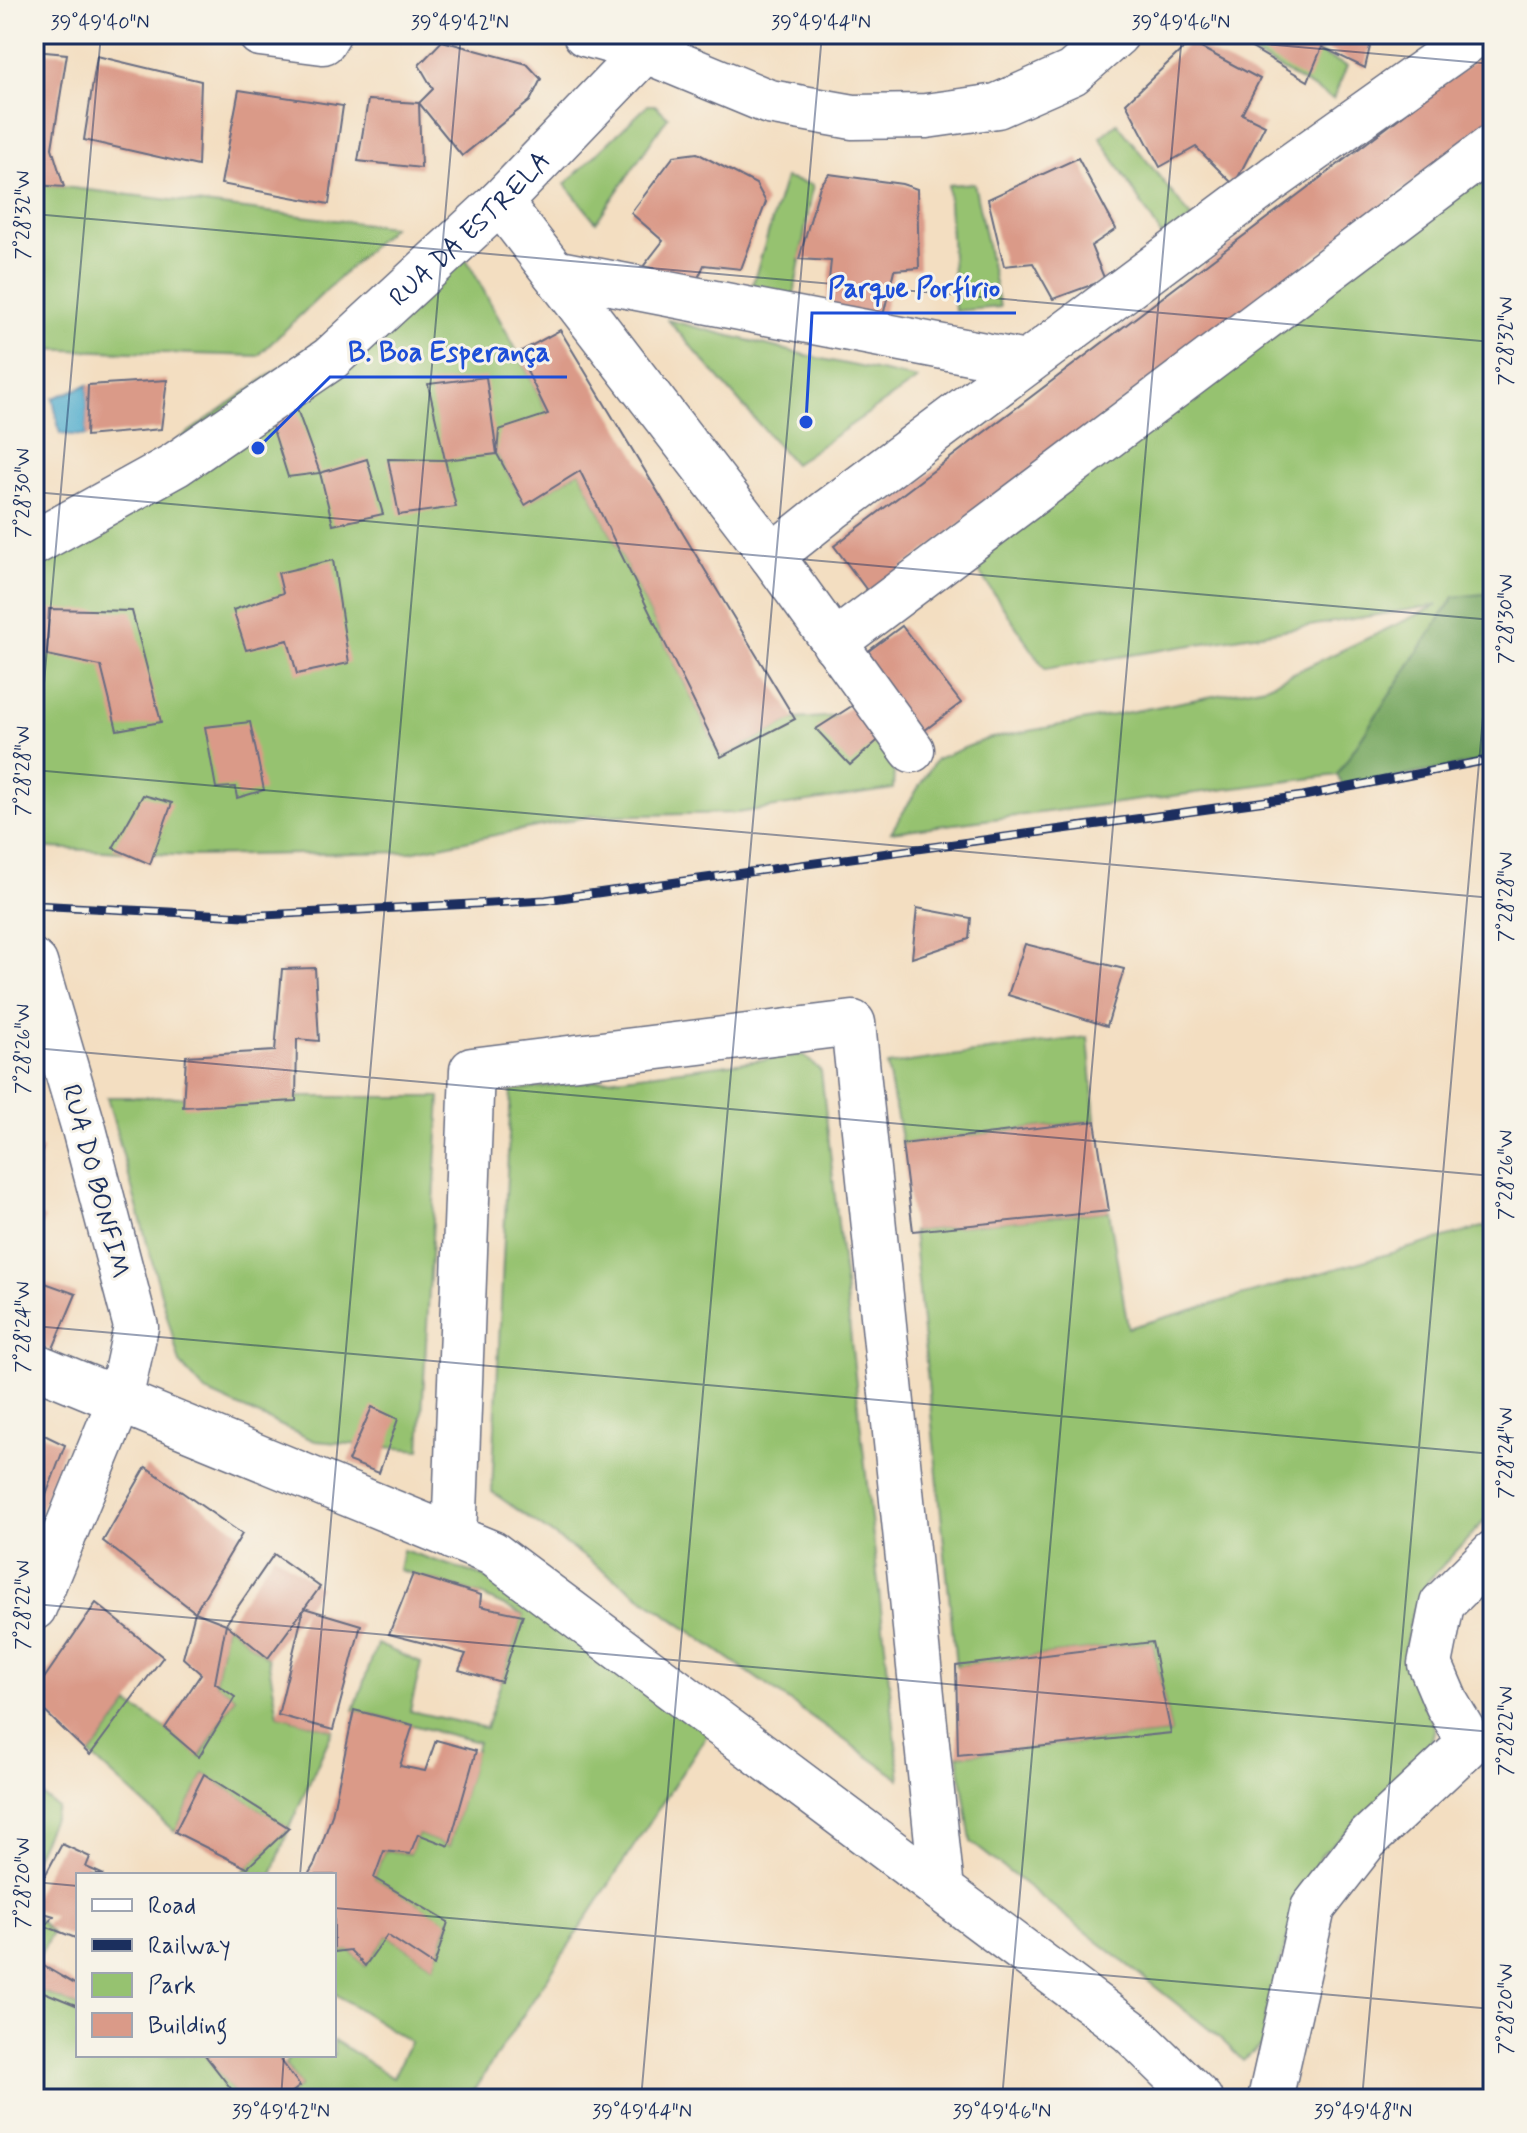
<svg xmlns="http://www.w3.org/2000/svg" width="1527" height="2133" font-family="Mynerve,sans-serif">
<rect width="100%" height="100%" fill="#f7f3e8"/>
<filter id="ink" filterUnits="userSpaceOnUse"><feTurbulence type="fractalNoise" baseFrequency=".0125" numOctaves="2"/><feDisplacementMap in="SourceGraphic" scale="16" xChannelSelector="R" yChannelSelector="G"/><feConvolveMatrix kernelMatrix="1 2 1 2 8 2 1 2 1" color-interpolation-filters="sRGB"/></filter>
<filter id="wash" filterUnits="userSpaceOnUse"><feTurbulence type="fractalNoise" baseFrequency=".006" numOctaves="4" result="noise"/><feDisplacementMap in="SourceGraphic" scale="32" xChannelSelector="R" yChannelSelector="G"/><feGaussianBlur stdDeviation="1.8" result="paint"/><feColorMatrix in="noise" values="0 0 0 0 0 0 0 0 0 0 0 0 0 0 0 0 0 1.4 0 .05"/><feComposite in="paint" operator="in"/></filter>
<g filter="url(#wash)">
<rect width="100%" height="100%" fill="#f3dec1"/>
<!-- green -->
<g fill="#96c270" stroke="#587867" stroke-width="2">
<polygon points="1218,34 1277,34 1347,66 1333,99"/>
<polygon points="648,105 655,105 668,117 596,222 565,184"/>
<polygon points="1117,123 1192,218 1163,238 1100,137"/>
<polygon points="1493,164 1493,595 1451,602 1337,775 891,832 936,759 987,739 1266,686 1438,605 1045,669 971,560"/>
<polygon points="785,178 813,185 793,300 749,296"/>
<polygon points="974,183 1000,307 955,311 948,185"/>
<polygon points="34,185 64,187 392,227 258,356 34,349"/>
<polygon points="457,242 518,353 548,414 497,454 525,504 580,471 721,757 795,719 897,712 893,789 737,813 591,816 410,852 191,856 34,847 34,542"/>
<polygon points="668,320 817,358 918,379 794,464"/>
<polygon points="1088,1037 1095,1121 902,1144 887,1065"/>
<polygon points="803,1055 821,1071 900,1779 492,1492 511,1091"/>
<polygon points="107,1097 440,1097 420,1450 315,1441 206,1392 180,1363"/>
<polygon points="1109,1211 1128,1328 1493,1224 1493,1512 1428,1581 1412,1614 1405,1648 1411,1677 1435,1728 1429,1750 1371,1810 1323,1853 1301,1889 1265,2018 1263,2044 1243,2061 1219,2037 971,1842 958,1755 1171,1733 1152,1642 956,1666 913,1231"/>
<polygon points="403,1550 488,1578 708,1733 468,2099 284,2099 300,2086 285,2064 290,2055 334,2055 334,2040 393,2078 410,2042 334,1993 334,1952 350,1950 365,1966 387,1935 434,1966 448,1923 374,1878 384,1851 410,1854 418,1834 449,1846 478,1742 354,1710 377,1644 421,1663 410,1711 486,1728 523,1615 481,1595 399,1570"/>
<polygon points="226,1624 268,1658 278,1715 333,1730 289,1828 272,1875 240,1875 288,1828 204,1774 175,1832 90,1755 129,1704 165,1728 200,1757 235,1697 215,1683"/>
<polygon points="34,1789 58,1808 34,1859"/>
<polygon points="34,1915 52,1933 34,1967"/>
<polygon points="34,1988 78,2006 78,2055 205,2055 239,2099 34,2099"/>
</g>
<!-- forest -->
<polygon fill="#78a862" stroke="#4a6c60" stroke-width="2" points="1493,593 1493,759 1344,788 1337,775 1454,597"/>
<!-- water -->
<polygon fill="#4faccd" stroke="#356e96" stroke-width="2" points="88,385 86,436 60,434 53,398"/>
<g id="blocks">
<!-- building -->
<g fill="#da9a88">
<polygon points="1242,34 1373,34 1365,68 1322,47 1308,81 1240,41"/>
<polygon points="442,41 527,64 541,79 530,101 462,156 419,103 433,89 419,65"/>
<polygon points="1190,42 1260,79 1242,114 1265,125 1234,185 1196,147 1160,167 1126,103"/>
<polygon points="1493,47 1493,122 869,593 834,546"/>
<polygon points="34,51 67,54 52,148 64,187 34,185"/>
<polygon points="97,56 201,81 198,166 84,140"/>
<polygon points="239,90 343,106 329,204 221,184"/>
<polygon points="368,100 419,103 421,168 358,161"/>
<polygon points="697,153 756,184 766,202 741,269 704,265 689,298 639,272 663,241 631,213 674,156"/>
<polygon points="1078,158 1116,229 1091,246 1105,280 1053,299 1033,263 1004,266 988,199"/>
<polygon points="829,174 902,184 917,189 919,268 894,270 882,320 826,308 831,261 799,259 820,186"/>
<polygon points="560,330 795,719 721,757 580,471 525,505 497,454 499,430 548,414 518,353"/>
<polygon points="486,377 497,454 445,460 428,384"/>
<polygon points="167,380 161,429 86,436 88,385"/>
<polygon points="289,387 320,473 288,477 265,404"/>
<polygon points="367,459 383,514 333,525 320,473"/>
<polygon points="388,459 445,460 456,507 399,515"/>
<polygon points="333,560 349,663 297,674 288,640 246,650 233,610 283,593 278,573"/>
<polygon points="49,609 132,611 161,722 117,730 101,666 47,655"/>
<polygon points="902,626 961,703 917,736 859,658"/>
<polygon points="855,704 884,735 850,765 816,729"/>
<polygon points="250,722 264,790 237,798 235,787 216,788 205,727"/>
<polygon points="143,795 172,803 150,864 113,848"/>
<polygon points="917,908 971,918 969,939 912,958"/>
<polygon points="1025,944 1124,969 1107,1026 1008,995"/>
<polygon points="315,968 319,1041 297,1039 296,1101 183,1107 186,1056 275,1051 282,969"/>
<polygon points="1095,1121 1109,1211 913,1231 902,1144"/>
<polygon points="34,1145 42,1149 36,1198 34,1197"/>
<polygon points="34,1213 45,1218 34,1242"/>
<polygon points="34,1279 76,1294 52,1351 34,1344"/>
<polygon points="372,1407 398,1419 379,1473 348,1461"/>
<polygon points="34,1430 65,1445 34,1527"/>
<polygon points="146,1467 242,1534 195,1612 103,1541"/>
<polygon points="274,1554 320,1587 268,1658 226,1624"/>
<polygon points="413,1574 481,1595 480,1606 523,1615 501,1682 459,1670 466,1654 389,1634"/>
<polygon points="96,1603 163,1657 90,1755 34,1701 34,1693"/>
<polygon points="304,1608 361,1625 333,1730 278,1715"/>
<polygon points="195,1612 226,1624 215,1683 235,1697 199,1757 165,1728 201,1674 183,1658"/>
<polygon points="1152,1642 1171,1733 958,1755 956,1666"/>
<polygon points="354,1710 413,1725 400,1766 425,1771 436,1740 476,1751 449,1846 418,1834 410,1854 384,1851 374,1878 448,1922 434,1966 387,1935 365,1966 350,1950 334,1952 334,1875 308,1875 315,1863 332,1815"/>
<polygon points="204,1774 289,1828 247,1868 175,1832"/>
<polygon points="62,1844 90,1857 86,1867 104,1875 78,1875 78,1939 45,1926 54,1916 34,1910 34,1896"/>
<polygon points="37,1962 78,1986 78,2006 34,1988 34,1967"/>
<polygon points="205,2055 277,2055 300,2086 284,2099 239,2099"/>
</g>
</g>
</g>
<g filter="url(#ink)">
<use href="#blocks" fill-opacity="0" stroke="#676c81" stroke-width="2"/>
<g fill="none" stroke-linecap="round" stroke-linejoin="round">
<!-- minor casing -->
<g stroke="#676c81" stroke-width="47">
<g id="minor">
<polyline points="260,34 323,42 328,34"/>
<polyline points="585,34 646,51 769,102 853,117 926,116 997,106 1072,73 1117,34"/>
<polyline points="500,202 772,556 831,509 1274,178 1477,34"/>
<polyline points="554,272 1026,363"/>
<path id="s1" d="M 34,543 L 175,465 L 330,359 L 500,202 L 661,34"/>
<polyline points="772,556 912,750"/>
<polyline points="834,643 1493,146"/>
<polyline points="34,1365 492,1553 1130,2031 1200,2099"/>
<polyline points="454,1538 472,1070 853,1023 942,1890"/>
<polyline points="34,1608 120,1400 136,1327 84,1129 35,963"/>
<polyline points="1270,2099 1313,1908 1366,1840 1470,1743 1447,1704 1430,1664 1442,1604 1493,1553"/>
</g>
</g>
<!-- minor -->
<use href="#minor" stroke="#fff" stroke-width="44"/>
<!-- rail casing -->
<g stroke="#1b2f5e" stroke-width="9">
<polyline id="rail" points="34,905 245,916 546,900 1303,796 1493,759"/>
</g>
<!-- rail -->
<use href="#rail" stroke="#f7f3e8" stroke-width="6" stroke-dasharray="18" stroke-linecap="butt"/>
</g>
</g>
<!-- ticks -->
<path fill="none" stroke="#1b2f5e" stroke-width="2" stroke-opacity="0.45" d="M 1152,34 L 1493,64M 34,214 L 1493,342M 34,492 L 1493,620M 34,770 L 1493,898M 34,797 L 101,34M 34,1048 L 1493,1176M 34,1326 L 1493,1454M 34,1604 L 1493,1732M 300,1875 L 461,34M 34,1882 L 78,1886M 334,1908 L 1493,2009M 281,2099 L 284,2055M 641,2099 L 822,34M 1002,2099 L 1182,34M 1362,2099 L 1493,603"/>
<g text-anchor="middle" stroke-width="6" stroke-linejoin="round" paint-order="stroke">
<!-- street labels -->
<g font-size="26" fill="#1b2f5e" stroke="#f7f3e8">
<text dy="9" stroke="none"><textPath href="#s1" startOffset="540">RUA DA ESTRELA</textPath></text>
<text transform="translate(97 1181) rotate(75)" y="9">RUA DO BONFIM</text>
</g>
</g>
<!-- callouts -->
<path fill="none" stroke="#1d4ed8" stroke-width="3" d="M806 422L812 313H1016M258 448L330 377H567"/>
<g fill="#1d4ed8" stroke="#f7f3e8" stroke-width="3">
<circle cx="806" cy="422" r="8"/>
<circle cx="258" cy="448" r="8"/>
</g>
<g font-size="28" text-anchor="middle" font-weight="bold" fill="#1d4ed8" stroke="#f7f3e8" stroke-width="6" stroke-linejoin="round" paint-order="stroke">
<text x="914" y="297">Parque Porfírio</text>
<text x="449" y="361">B. Boa Esperança</text>
</g>
<!-- margin -->
<rect width="1527" height="2133" fill="none" stroke="#f7f3e8" stroke-width="88"/>
<!-- legend -->
<rect x="76" y="1873" width="260" height="184" fill="#f7f3e8" stroke="#9fa5b1" stroke-width="2"/>
<rect x="92" y="1899" width="40" height="12" fill="#ffffff" stroke="#9fa5b1" stroke-width="2"/>
<text x="148" y="1913" font-size="24" fill="#1b2f5e">Road</text>
<rect x="92" y="1939" width="40" height="12" fill="#1b2f5e" stroke="#9fa5b1" stroke-width="2"/>
<text x="148" y="1953" font-size="24" fill="#1b2f5e">Railway</text>
<rect x="92" y="1973" width="40" height="24" fill="#96c270" stroke="#9fa5b1" stroke-width="2"/>
<text x="148" y="1993" font-size="24" fill="#1b2f5e">Park</text>
<rect x="92" y="2013" width="40" height="24" fill="#da9a88" stroke="#9fa5b1" stroke-width="2"/>
<text x="148" y="2033" font-size="24" fill="#1b2f5e">Building</text>
<rect x="44" y="44" width="1439" height="2045" fill="none" stroke="#1b2f5e" stroke-width="3"/>
<g font-size="20" text-anchor="middle" fill="#1b2f5e">
<text x="100" y="29">39°49'40"N</text>
<text x="460" y="29">39°49'42"N</text>
<text x="821" y="29">39°49'44"N</text>
<text x="1181" y="29">39°49'46"N</text>
<text transform="translate(22 215) rotate(-90)" y="7">7°28'32"W</text>
<text transform="translate(1505 341) rotate(-90)" y="7">7°28'32"W</text>
<text transform="translate(22 493) rotate(-90)" y="7">7°28'30"W</text>
<text transform="translate(1505 619) rotate(-90)" y="7">7°28'30"W</text>
<text transform="translate(22 771) rotate(-90)" y="7">7°28'28"W</text>
<text transform="translate(1505 897) rotate(-90)" y="7">7°28'28"W</text>
<text transform="translate(22 1049) rotate(-90)" y="7">7°28'26"W</text>
<text transform="translate(1505 1175) rotate(-90)" y="7">7°28'26"W</text>
<text transform="translate(22 1327) rotate(-90)" y="7">7°28'24"W</text>
<text transform="translate(1505 1453) rotate(-90)" y="7">7°28'24"W</text>
<text transform="translate(22 1605) rotate(-90)" y="7">7°28'22"W</text>
<text transform="translate(1505 1731) rotate(-90)" y="7">7°28'22"W</text>
<text transform="translate(22 1883) rotate(-90)" y="7">7°28'20"W</text>
<text transform="translate(1505 2009) rotate(-90)" y="7">7°28'20"W</text>
<text x="281" y="2118">39°49'42"N</text>
<text x="642" y="2118">39°49'44"N</text>
<text x="1002" y="2118">39°49'46"N</text>
<text x="1363" y="2118">39°49'48"N</text>
</g>
</svg>
